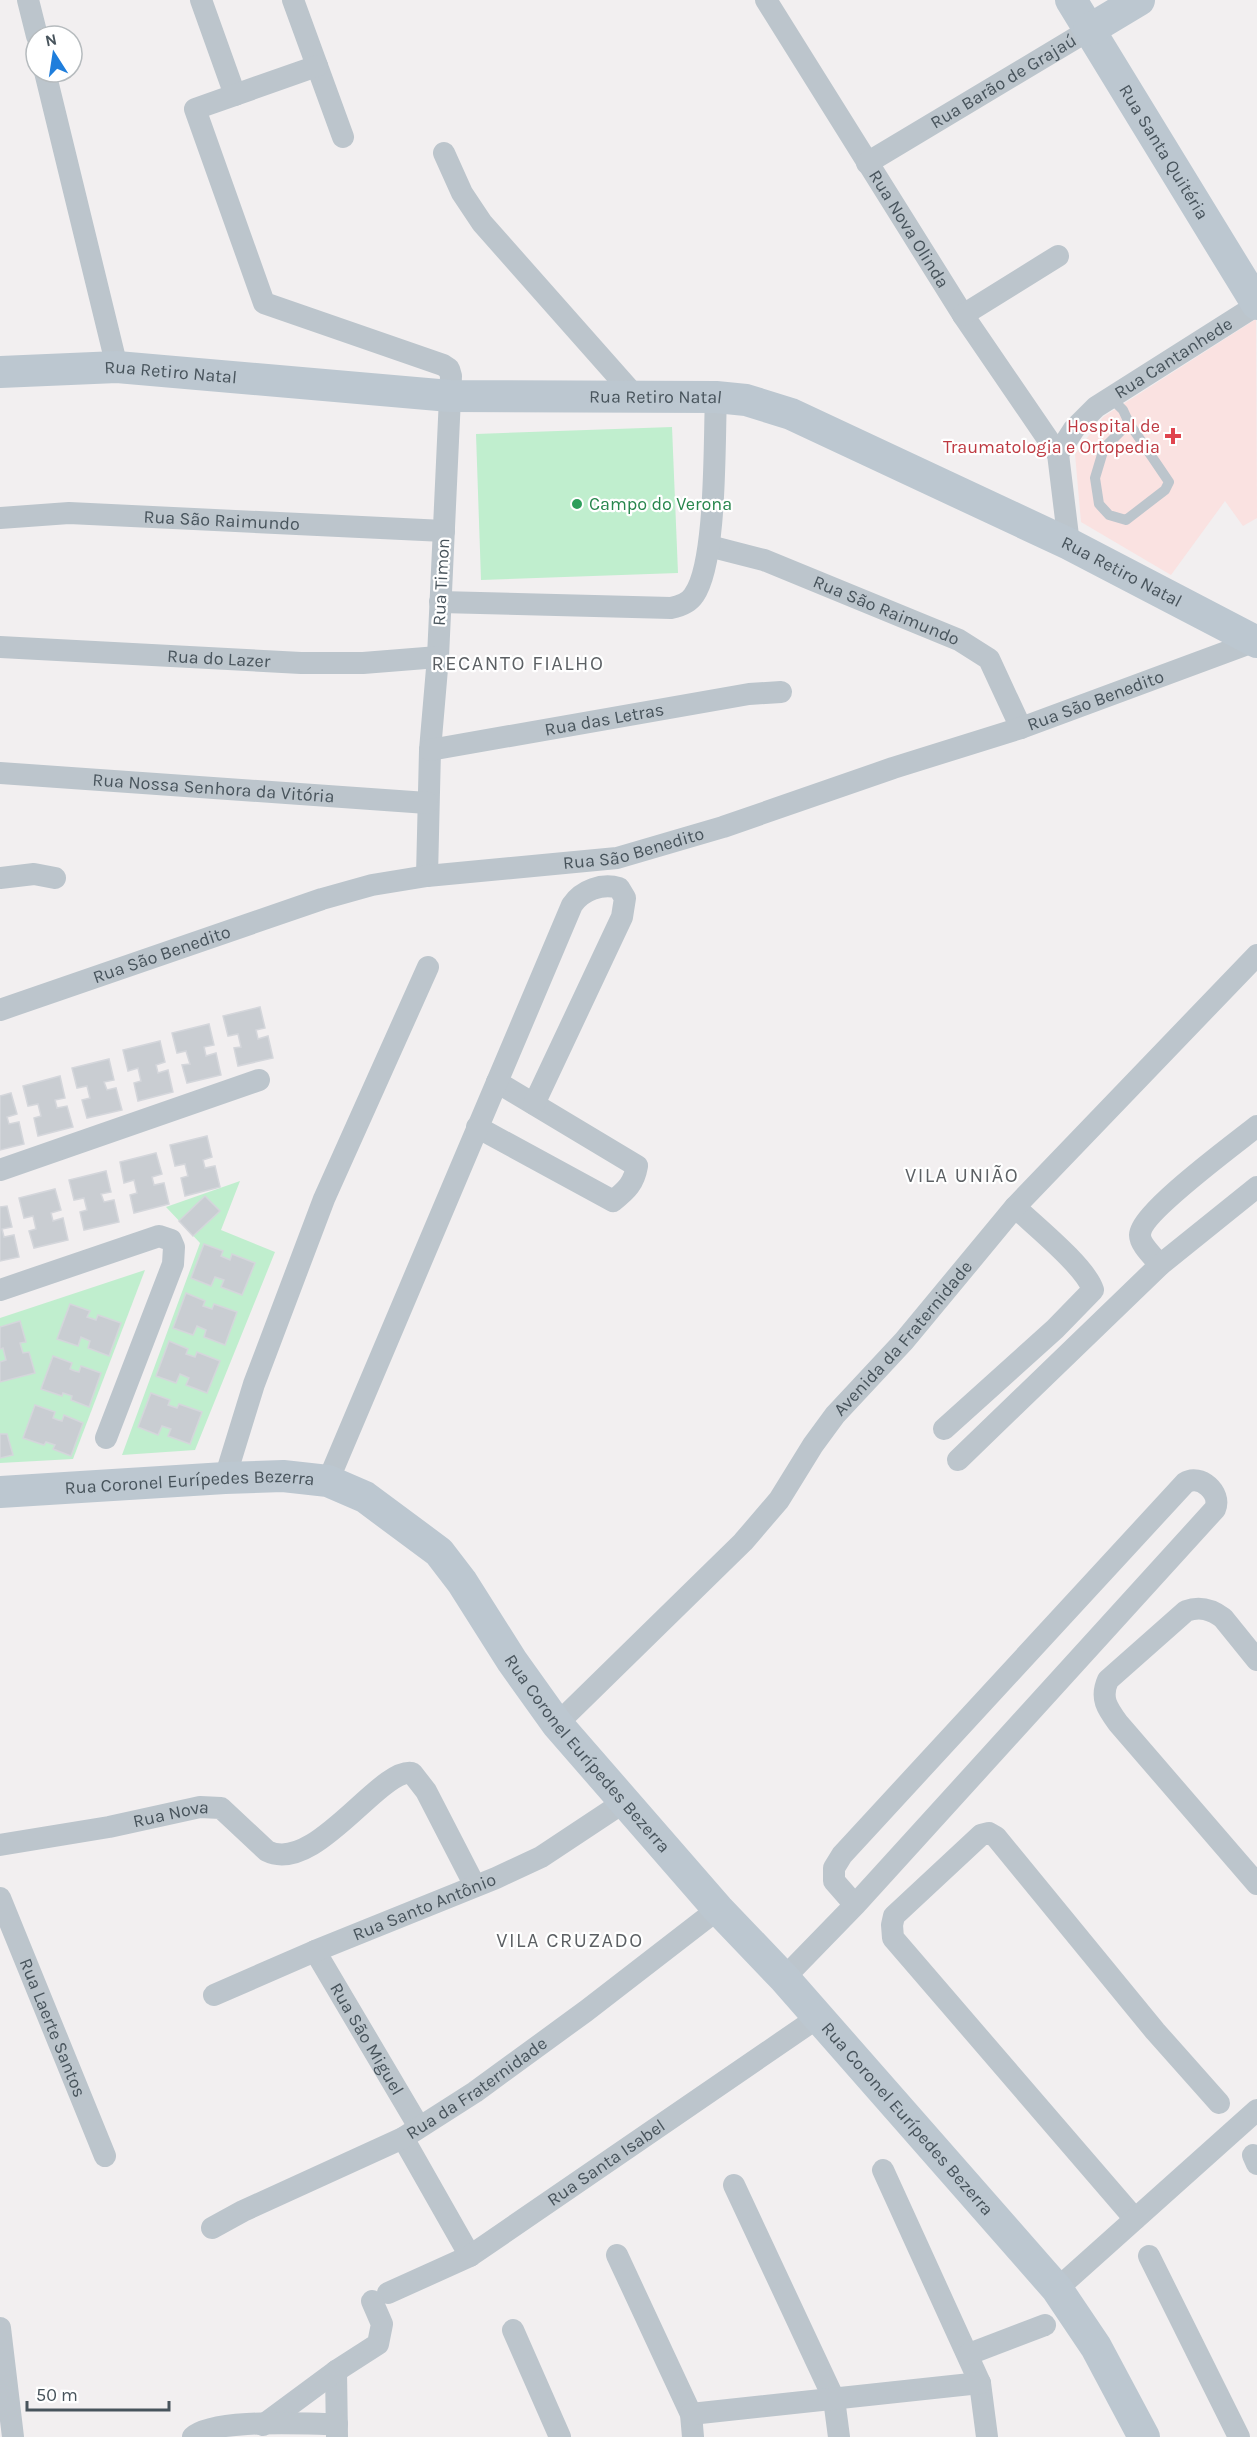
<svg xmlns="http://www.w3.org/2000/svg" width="1257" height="2437" font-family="Karla,sans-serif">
<rect width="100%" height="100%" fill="#f2eff0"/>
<!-- medical -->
<polygon fill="#fae2e1" points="1256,319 1257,518 1243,526 1225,501 1171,575 1081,522 1075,454 1103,417"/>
<!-- green -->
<g fill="#c0eece">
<polygon points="672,427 678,573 481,580 476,434"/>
<polygon points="240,1181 221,1230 275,1252 195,1450 122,1455 200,1243 166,1207"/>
<polygon points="145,1270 73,1459 0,1463 0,1318"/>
</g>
<!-- building -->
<g fill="#c9cdd2" stroke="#d4d6db" stroke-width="1.5">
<polygon points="260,1007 265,1028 256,1030 258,1039 268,1036 273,1058 238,1066 234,1048 241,1047 238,1034 228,1036 223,1016"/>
<polygon points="209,1024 214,1045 204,1047 206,1056 216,1053 221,1075 187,1083 182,1065 190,1064 186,1051 177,1053 172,1033"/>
<polygon points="160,1041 165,1062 156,1065 158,1073 168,1070 173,1092 138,1101 134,1083 141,1081 138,1068 128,1071 123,1050"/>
<polygon points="109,1059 114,1080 104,1082 107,1090 116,1088 122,1110 87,1118 82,1100 90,1098 87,1086 77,1088 72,1068"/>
<polygon points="60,1076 65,1098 55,1100 57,1108 67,1106 73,1127 38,1136 34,1118 41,1116 38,1104 28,1106 23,1086"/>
<polygon points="11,1093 17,1114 7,1117 9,1124 19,1122 24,1144 0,1150 0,1096"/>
<polygon points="207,1136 212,1157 203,1160 205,1168 215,1166 220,1187 185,1196 181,1178 188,1176 185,1164 175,1166 170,1145"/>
<polygon points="156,1153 162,1174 152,1177 154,1185 164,1183 169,1204 134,1213 130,1195 137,1193 134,1180 124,1183 120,1162"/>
<polygon points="106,1171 111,1192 101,1194 104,1202 114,1200 119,1222 84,1230 80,1212 87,1210 84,1198 74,1200 69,1180"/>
<polygon points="55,1189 61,1210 51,1213 53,1221 63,1218 68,1240 34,1248 29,1231 36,1229 33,1216 24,1218 19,1198"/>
<polygon points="205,1196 220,1211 193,1236 179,1221"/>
<polygon points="7,1206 12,1227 2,1229 4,1237 14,1235 19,1257 0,1261 0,1207"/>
<polygon points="204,1244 223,1251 221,1256 230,1260 232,1254 255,1263 242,1295 221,1287 224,1280 215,1277 211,1286 191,1278"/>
<polygon points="186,1293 205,1301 203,1306 212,1309 214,1304 237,1312 225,1345 204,1337 206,1330 197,1326 193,1335 173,1328"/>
<polygon points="70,1304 90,1311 87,1317 96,1320 98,1315 121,1323 109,1356 88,1348 90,1341 81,1337 78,1346 57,1339"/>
<polygon points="20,1321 26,1342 20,1343 23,1353 29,1352 35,1373 0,1382 0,1362 6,1360 3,1348 0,1349 0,1327"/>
<polygon points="169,1341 188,1349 186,1354 195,1357 197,1352 220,1361 207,1393 186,1385 189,1378 180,1374 176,1383 156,1376"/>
<polygon points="53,1356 72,1363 70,1369 75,1371 79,1372 81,1366 101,1373 89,1407 71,1400 72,1396 63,1393 62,1396 41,1389"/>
<polygon points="151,1393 170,1400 168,1405 177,1408 179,1404 202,1412 190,1444 168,1436 171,1429 162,1426 158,1435 138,1427"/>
<polygon points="35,1405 55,1412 53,1418 58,1420 62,1421 64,1415 83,1423 71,1456 53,1449 55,1445 46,1442 44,1445 23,1438"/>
<polygon points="0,1434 7,1434 13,1455 0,1458"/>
</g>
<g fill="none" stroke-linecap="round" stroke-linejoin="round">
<!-- lane -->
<polyline stroke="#bcc5cc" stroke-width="10" points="1111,398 1123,410 1129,423 1169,482 1165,490 1126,520 1109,515 1099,504 1095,478 1104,448 1129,423"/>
<!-- street -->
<g stroke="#bcc5cc" stroke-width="22">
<polyline points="28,0 37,36"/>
<polyline points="201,0 235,95"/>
<polyline points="293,0 343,137"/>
<path id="s1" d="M 766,0 L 963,315 L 1058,454"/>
<polyline points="317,66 195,109 264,303 443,365 449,369 451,376 438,657 430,750 427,876"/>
<polyline points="45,72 117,367"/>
<polyline points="444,153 462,193 482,223 636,397"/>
<path id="s2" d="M 867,163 L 1089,30"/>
<polyline points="963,315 1058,256"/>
<path id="s3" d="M 0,518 L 69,513 L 444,531"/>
<path id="s4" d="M 1069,544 L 1058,454 L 1074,429 L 1096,407 L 1257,305"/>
<path id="s5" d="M 709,546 L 764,560 L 959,640 L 989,659 L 1021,728"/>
<path d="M 440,602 L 671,608 C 681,606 689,603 694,595 C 717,563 714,440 716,397"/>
<path id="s6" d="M 0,647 L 301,663 L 363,663 L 438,657"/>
<path id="s7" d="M 430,750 L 749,694 L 781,692"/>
<path id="s8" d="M 0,773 L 427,803"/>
<polyline points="0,878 34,874 55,878"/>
<path id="s9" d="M 0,1010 L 322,899 L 372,885 L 427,876 L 617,858 L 723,827 L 893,768 L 1021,728 L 1256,641"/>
<path d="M 477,1127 L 613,1201 C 627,1190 634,1183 637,1166 L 497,1082"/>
<polyline points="0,1170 259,1080"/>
<path d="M 1160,1265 C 1154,1257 1140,1245 1140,1235 C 1140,1213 1236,1143 1257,1126"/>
<polyline points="0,1290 159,1236 171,1240 174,1247 173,1264 106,1438"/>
<path d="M 944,1429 L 1055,1329 L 1093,1290 C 1086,1267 1035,1226 1015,1207"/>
<polyline points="958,1460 1160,1265 1257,1187"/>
<polyline points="225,1478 254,1384 324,1199 428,967"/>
<path d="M 328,1481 L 572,905 C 582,890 602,883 619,888 L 625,898 L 622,917 L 534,1104"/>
<path d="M 1257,1660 L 1223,1618 C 1211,1609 1200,1606 1186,1611 L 1108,1680 C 1100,1698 1107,1708 1118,1723 L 1257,1884"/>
<path id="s10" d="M 557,1724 L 743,1542 L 779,1500 L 813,1445 L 835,1415 L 904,1341 L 1015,1207 L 1257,955"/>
<path id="s11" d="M 0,1845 L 109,1827 L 200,1807 L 221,1808 L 267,1851 C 315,1875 380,1767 412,1773 L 426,1791 L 475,1886"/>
<path id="s12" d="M 0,1898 L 105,2156"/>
<path id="s13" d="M 315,1951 L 419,2127"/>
<path d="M 784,1978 L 855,1905 L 1215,1509 C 1222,1493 1200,1473 1185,1483 L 842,1855 L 834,1868 L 834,1881 L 855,1905"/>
<path id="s14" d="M 214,1995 L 315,1951 L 496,1878 L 541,1857 L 624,1802"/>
<polyline points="403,2138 470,2256"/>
<polyline points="1253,2155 1257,2164"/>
<polyline points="883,2170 980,2383 987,2437"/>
<polyline points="734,2185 834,2399 839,2437"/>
<polyline points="1135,2219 893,1938 892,1925 894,1916 981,1835 989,1833 996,1837 1155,2031 1219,2103"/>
<path id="s15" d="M 212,2228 L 243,2211 L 403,2138 L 475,2092 L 586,2011 L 718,1909"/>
<polyline points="617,2255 691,2414 693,2437"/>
<polyline points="1149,2256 1239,2437"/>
<polyline points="1057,2289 1257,2110"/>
<path id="s16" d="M 388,2293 L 470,2256 L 817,2018"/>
<polyline points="0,2328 13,2437"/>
<polyline points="513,2330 560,2437"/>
<polyline points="969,2354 1045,2325"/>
<polyline points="336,2371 337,2437"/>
<polyline points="691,2414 980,2383"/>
<polyline points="263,2425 336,2371 378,2344 382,2324 372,2301"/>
<path d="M 193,2437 C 213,2418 307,2424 337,2424"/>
</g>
<!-- secondary -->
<g stroke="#bcc7d0" stroke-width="32">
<path id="s17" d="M 1071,0 L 1257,304"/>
<polyline points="1089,30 1139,0"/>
<path id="s18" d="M 0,372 L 117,367 L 450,396 L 716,397 L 746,400 L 791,414 L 1069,544 L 1257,642"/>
<path id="s19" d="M 0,1492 L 225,1478 L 283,1476 L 328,1481 L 365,1497 L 439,1552 L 462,1582 L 512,1661 L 557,1724 L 718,1909 L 784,1978 L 1057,2289 L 1096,2347 L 1144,2437"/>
</g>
</g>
<!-- markers -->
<path fill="#e0444e" stroke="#fff" stroke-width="2" d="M1170 427h6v6h6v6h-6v6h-6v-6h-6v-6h6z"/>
<circle fill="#2e9e5b" stroke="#fff" stroke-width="2" cx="577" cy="504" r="6"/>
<g text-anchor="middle" stroke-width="4.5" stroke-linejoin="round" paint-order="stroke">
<!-- street labels -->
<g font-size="18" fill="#48545c" stroke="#fff">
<text dy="6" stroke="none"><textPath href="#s2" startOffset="159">Rua Barão de Grajaú</textPath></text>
<text dy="6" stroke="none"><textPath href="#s17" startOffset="178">Rua Santa Quitéria</textPath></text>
<text dy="6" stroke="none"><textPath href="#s1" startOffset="270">Rua Nova Olinda</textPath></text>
<text dy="6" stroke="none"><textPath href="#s4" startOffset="243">Rua Cantanhede</textPath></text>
<text dy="6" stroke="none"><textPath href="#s18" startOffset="171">Rua Retiro Natal</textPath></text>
<text dy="6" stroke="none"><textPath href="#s18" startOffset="657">Rua Retiro Natal</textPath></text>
<text dy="6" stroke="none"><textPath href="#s3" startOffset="222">Rua São Raimundo</textPath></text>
<text dy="6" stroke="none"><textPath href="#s18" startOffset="1161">Rua Retiro Natal</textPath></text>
<text transform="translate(441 582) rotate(-87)" y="6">Rua Timon</text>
<text dy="6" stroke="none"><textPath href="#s5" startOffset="189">Rua São Raimundo</textPath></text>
<text dy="6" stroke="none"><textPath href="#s6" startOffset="219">Rua do Lazer</textPath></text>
<text dy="6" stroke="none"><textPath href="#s9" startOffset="1143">Rua São Benedito</textPath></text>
<text dy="6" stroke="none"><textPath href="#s7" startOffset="177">Rua das Letras</textPath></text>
<text dy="6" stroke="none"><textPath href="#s8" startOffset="214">Rua Nossa Senhora da Vitória</textPath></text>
<text dy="6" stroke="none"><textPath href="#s9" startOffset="657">Rua São Benedito</textPath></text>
<text dy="6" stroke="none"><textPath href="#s9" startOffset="171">Rua São Benedito</textPath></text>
<text dy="6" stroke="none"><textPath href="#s10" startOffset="520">Avenida da Fraternidade</textPath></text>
<text dy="6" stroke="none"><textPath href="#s19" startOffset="190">Rua Coronel Eurípedes Bezerra</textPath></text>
<text dy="6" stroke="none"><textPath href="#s19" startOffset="712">Rua Coronel Eurípedes Bezerra</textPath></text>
<text dy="6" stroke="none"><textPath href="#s11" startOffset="174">Rua Nova</textPath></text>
<text dy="6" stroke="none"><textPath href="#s14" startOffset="228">Rua Santo Antônio</textPath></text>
<text dy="6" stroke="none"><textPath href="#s12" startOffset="140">Rua Laerte Santos</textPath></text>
<text dy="6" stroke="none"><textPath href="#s13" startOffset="102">Rua São Miguel</textPath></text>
<text dy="6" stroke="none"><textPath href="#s15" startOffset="300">Rua da Fraternidade</textPath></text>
<text dy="6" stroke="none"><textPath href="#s19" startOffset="1198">Rua Coronel Eurípedes Bezerra</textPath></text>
<text dy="6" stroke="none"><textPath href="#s16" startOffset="255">Rua Santa Isabel</textPath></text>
</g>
<!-- health labels -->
<g font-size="18" fill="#be3a42" stroke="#fff" text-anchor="end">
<text x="1160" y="432">Hospital de<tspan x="1160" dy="21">Traumatologia e Ortopedia</tspan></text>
</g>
<!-- leisure labels -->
<g font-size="18" fill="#27864d" stroke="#fff" text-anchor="start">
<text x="589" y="510">Campo do Verona</text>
</g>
<!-- neighbourhood labels -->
<g font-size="20" letter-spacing="1.5" fill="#5c6064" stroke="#fff">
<text x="518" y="670">RECANTO FIALHO</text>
<text x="962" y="1182">VILA UNIÃO</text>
<text x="570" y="1947">VILA CRUZADO</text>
</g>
</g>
<!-- north arrow -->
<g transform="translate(54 54) rotate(348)"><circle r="28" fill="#ffffff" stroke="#b6bbbe" stroke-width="1.5"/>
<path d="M0-4.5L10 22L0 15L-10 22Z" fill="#1f7edc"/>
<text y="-9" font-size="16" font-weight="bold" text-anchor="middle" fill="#48545c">N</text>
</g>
<!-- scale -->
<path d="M27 2401v9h142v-9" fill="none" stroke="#48545c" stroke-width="3"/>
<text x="36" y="2401" font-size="18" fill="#48545c" stroke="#ffffff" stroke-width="4.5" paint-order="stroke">50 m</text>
</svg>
